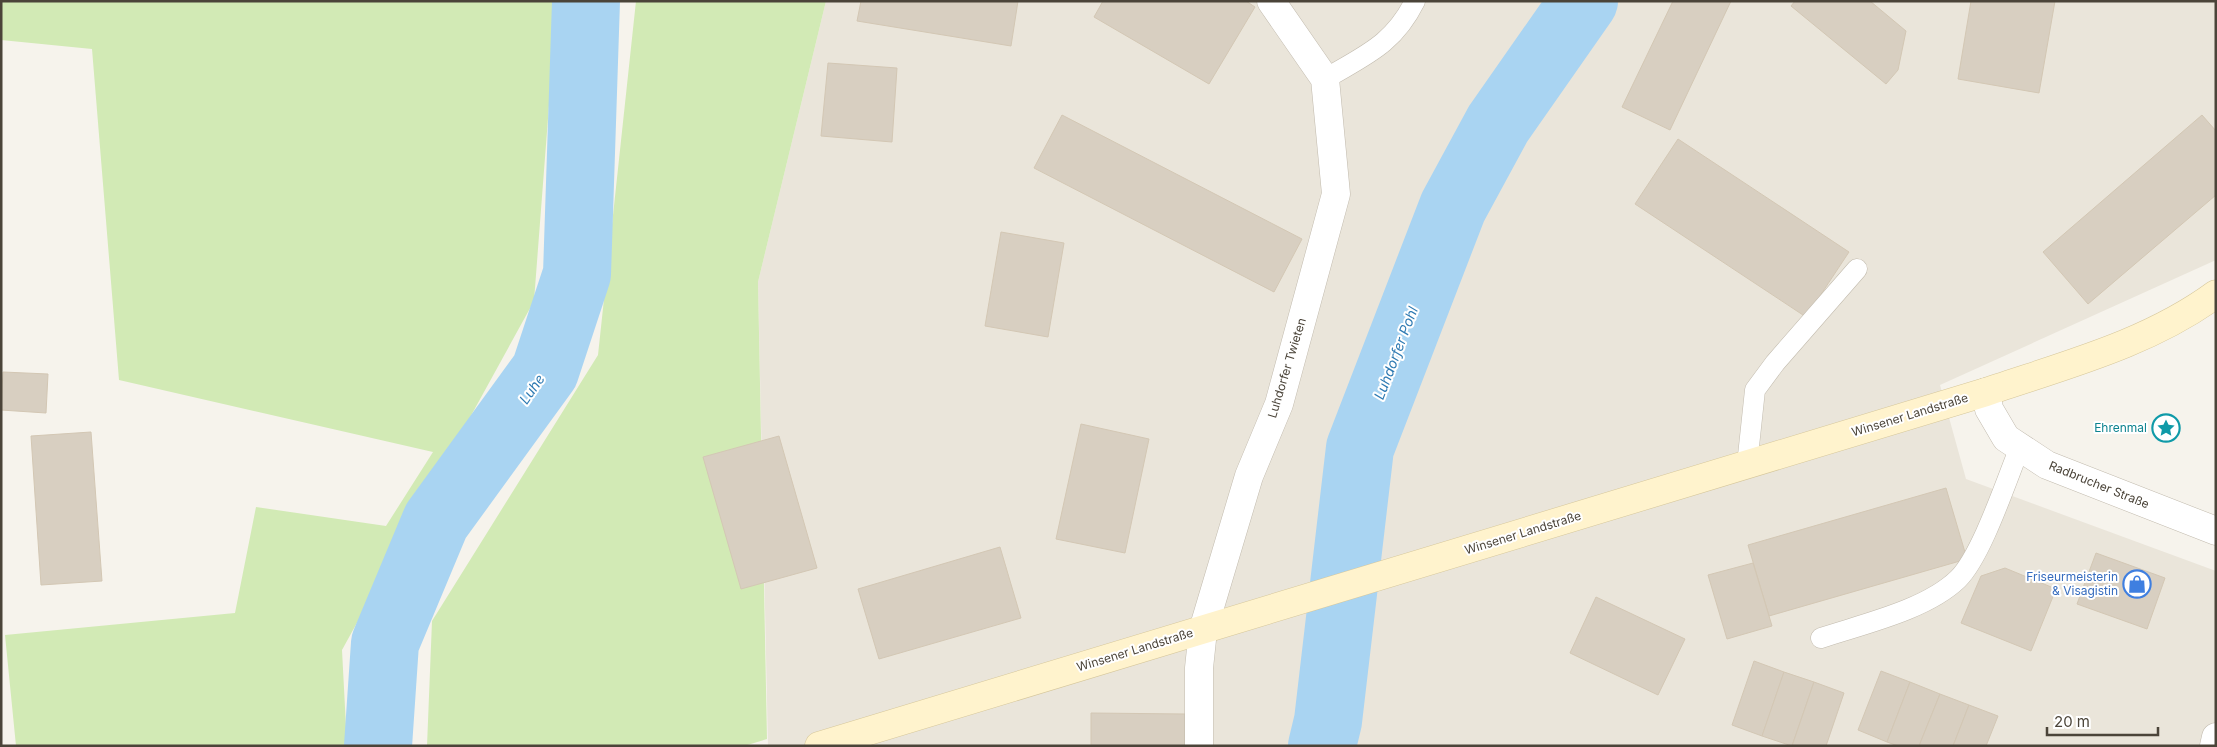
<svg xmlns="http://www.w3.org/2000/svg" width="2217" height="747" font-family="Inter,sans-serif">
<rect width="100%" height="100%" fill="#f6f3ec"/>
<!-- residential -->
<polygon fill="#eae5da" points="826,1 2216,1 2216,260 1940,385 1966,479 2216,571 2216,746 768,746 758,282"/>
<!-- green -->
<g fill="#d2eab5">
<polygon points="1,1 557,1 534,301 342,650 347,746 16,746 5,635 235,613 256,507 386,526 433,452 119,380 92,49 1,40"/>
<polygon points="636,1 826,1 758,282 767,739 744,746 427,746 432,621 598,355"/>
</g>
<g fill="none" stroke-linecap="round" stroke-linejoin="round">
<!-- river -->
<g stroke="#a9d4f2" stroke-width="68">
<polyline points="378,746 385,643 436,521 545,371 577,274 586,1"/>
<polyline points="1322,746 1328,721 1360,448 1453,207 1498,124 1584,1"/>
</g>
</g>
<!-- building -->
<g fill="#d8cfc1" stroke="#d3c7b4">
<polygon points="861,1 1018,1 1011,46 857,21"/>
<polygon points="1103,1 1246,1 1255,7 1209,84 1094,17"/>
<polygon points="1673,1 1731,1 1670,130 1622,107"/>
<polygon points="1795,1 1870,1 1906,31 1898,70 1886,84 1791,6"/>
<polygon points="1971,1 2055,1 2039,93 1958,79"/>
<polygon points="828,63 897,68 892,142 821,136"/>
<polygon points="1062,115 1302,239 1274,292 1034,168"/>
<polygon points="2202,115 2216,131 2216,195 2088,304 2043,252"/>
<polygon points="1678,139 1849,252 1806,317 1635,204"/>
<polygon points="1001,232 1064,243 1048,337 985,326"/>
<polygon points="3,372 48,374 46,413 1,410"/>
<polygon points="1081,424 1149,439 1125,553 1056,539"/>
<polygon points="91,432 102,581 41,585 31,436"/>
<polygon points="779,436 817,568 741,589 703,457"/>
<polygon points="1946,488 1967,559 1769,616 1748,545"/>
<polygon points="1000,547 1021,618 879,659 858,589"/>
<polygon points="2096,553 2165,578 2147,629 2077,604"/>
<polygon points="1753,563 1772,626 1727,639 1708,575"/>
<polygon points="2005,568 2056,589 2031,651 1961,623 1981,576"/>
<polygon points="1596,597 1685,639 1658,695 1570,653"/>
<polygon points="1754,661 1784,672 1762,736 1732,725"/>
<polygon points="1881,671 1910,682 1887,742 1858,730"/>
<polygon points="1784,672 1814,682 1792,746 1762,736"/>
<polygon points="1814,682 1844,693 1826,746 1792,746"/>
<polygon points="1910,682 1940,694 1919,746 1898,746 1887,742"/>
<polygon points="1940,694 1969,705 1953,746 1919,746"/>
<polygon points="1969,705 1998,716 1986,746 1953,746"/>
<polygon points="1091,713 1185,714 1185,746 1091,746"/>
</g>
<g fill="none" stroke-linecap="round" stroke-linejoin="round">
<!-- service casing -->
<g stroke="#c2bbae" stroke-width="21">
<g id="service">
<path d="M 1325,79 C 1365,55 1393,45 1415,1"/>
<polyline points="1747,465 1755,390 1775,363 1857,269"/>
<path d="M 1821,638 C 1863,624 1926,610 1958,579 C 1982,555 2006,481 2020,447"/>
</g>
</g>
<!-- minor casing -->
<g stroke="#c2bbae" stroke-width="29">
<g id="minor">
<polyline points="1199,746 1199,668 1203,630 1249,476 1279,404 1336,194 1325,79 1271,1"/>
<polyline points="2214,746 2216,737"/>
</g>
</g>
<!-- tertiary casing -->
<g stroke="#c2bbae" stroke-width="29">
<polyline id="tertiary" points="1986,392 1989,409 2006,438 2047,465 2216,531"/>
</g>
<!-- secondary casing -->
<g stroke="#d6c79b" stroke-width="29">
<path id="secondary" d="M 819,746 L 1986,392 C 2065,365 2148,344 2216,294"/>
</g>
<!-- service -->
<use href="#service" stroke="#fff" stroke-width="20"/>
<!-- minor -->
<use href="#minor" stroke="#fff" stroke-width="28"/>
<!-- tertiary -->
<use href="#tertiary" stroke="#fff" stroke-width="28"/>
<!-- secondary -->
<use href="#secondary" stroke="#fff3cd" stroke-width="28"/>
</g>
<!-- icons -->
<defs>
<g id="sight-ring" transform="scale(1.4375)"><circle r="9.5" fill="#fff" stroke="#0f9aa8" stroke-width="1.5"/><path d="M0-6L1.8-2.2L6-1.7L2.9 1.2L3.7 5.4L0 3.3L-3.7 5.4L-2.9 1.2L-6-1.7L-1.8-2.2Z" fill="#0f9aa8"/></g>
<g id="shop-ring" transform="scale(1.4375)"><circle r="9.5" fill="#fff" stroke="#3f7fe0" stroke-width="1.5"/><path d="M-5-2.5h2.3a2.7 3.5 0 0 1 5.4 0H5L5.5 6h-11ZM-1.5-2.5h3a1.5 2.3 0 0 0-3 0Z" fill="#3f7fe0"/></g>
</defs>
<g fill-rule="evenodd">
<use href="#sight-ring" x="2166" y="428"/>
<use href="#shop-ring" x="2137" y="584"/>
</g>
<g text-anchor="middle" stroke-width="4" stroke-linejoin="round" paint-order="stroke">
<!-- street labels -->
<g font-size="12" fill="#4b4439" stroke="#fff">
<text transform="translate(1287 368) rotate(-73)" y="4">Luhdorfer Twieten</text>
<text transform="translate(1910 415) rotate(-17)" y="4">Winsener Landstraße</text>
<text transform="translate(2099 485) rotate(22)" y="4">Radbrucher Straße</text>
<text transform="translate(1523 533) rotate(-17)" y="4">Winsener Landstraße</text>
<text transform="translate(1135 650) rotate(-17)" y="4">Winsener Landstraße</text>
</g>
<!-- culture labels -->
<g font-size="12" fill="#0d838f" stroke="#fff" text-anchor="end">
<text x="2147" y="432">Ehrenmal</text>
</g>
<!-- shop labels -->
<g font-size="12" fill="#366cbe" stroke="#fff" text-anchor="end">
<text x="2118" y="581">Friseurmeisterin<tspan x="2118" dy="14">&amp; Visagistin</tspan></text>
</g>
<!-- water labels -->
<g font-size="14" font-style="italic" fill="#2e7ab2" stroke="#fff">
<text transform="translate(1396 353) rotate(-69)" y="5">Luhdorfer Pohl</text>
<text transform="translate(532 389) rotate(-55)" y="5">Luhe</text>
</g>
</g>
<!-- border -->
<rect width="2217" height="747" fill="none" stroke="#4b4439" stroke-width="5"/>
<!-- scale -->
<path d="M2047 727v8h111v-8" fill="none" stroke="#4b4439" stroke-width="2.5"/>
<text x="2054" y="727" font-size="15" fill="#4b4439" stroke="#ffffff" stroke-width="4" paint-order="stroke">20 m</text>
</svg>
